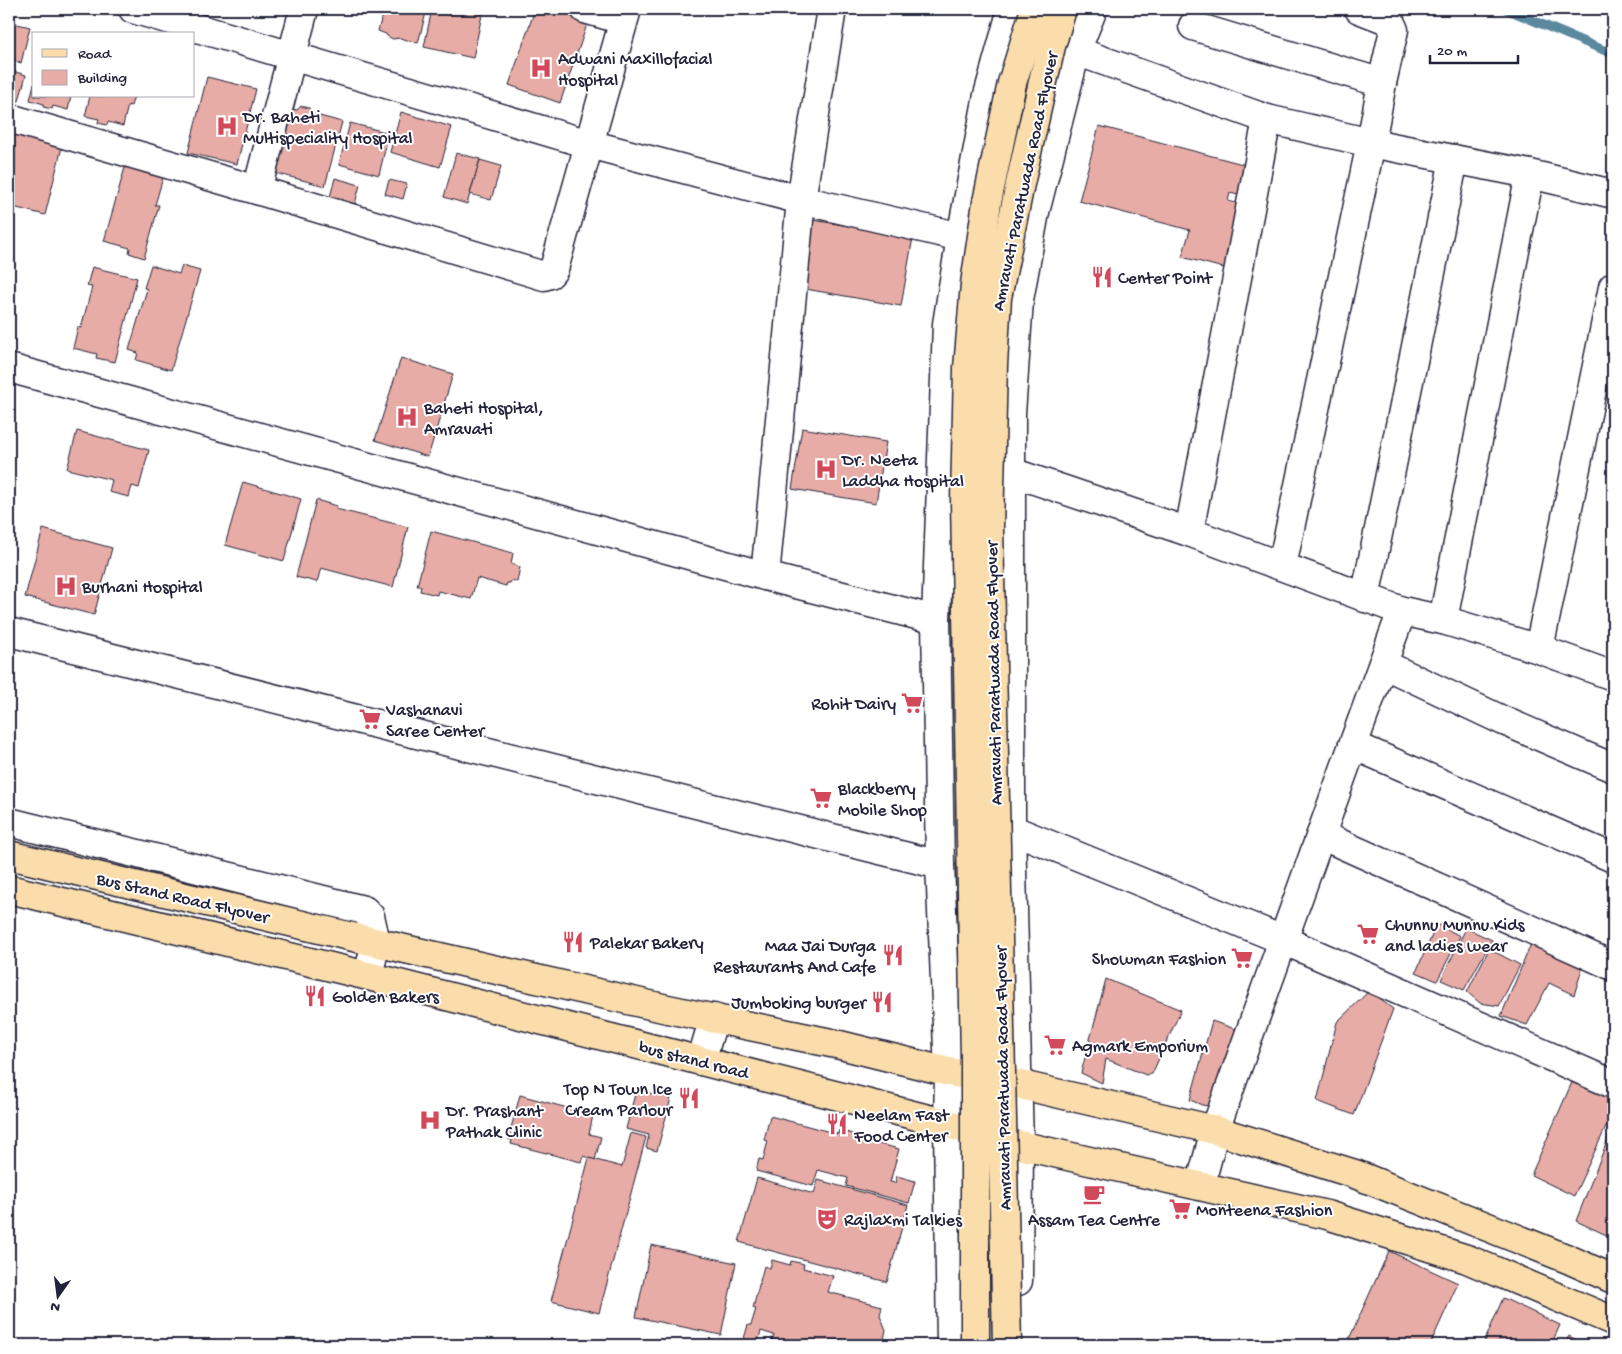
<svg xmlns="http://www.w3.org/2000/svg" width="1622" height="1354" font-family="'Gochi Hand',sans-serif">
<rect width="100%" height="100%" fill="#fff"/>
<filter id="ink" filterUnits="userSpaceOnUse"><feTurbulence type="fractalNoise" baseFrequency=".02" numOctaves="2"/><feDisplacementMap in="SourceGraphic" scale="10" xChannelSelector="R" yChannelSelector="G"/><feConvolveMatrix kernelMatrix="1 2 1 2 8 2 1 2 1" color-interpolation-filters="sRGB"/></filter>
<g filter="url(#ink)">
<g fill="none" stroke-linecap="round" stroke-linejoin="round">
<!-- stream -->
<polyline stroke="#5a889d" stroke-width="9" points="1506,9 1613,54"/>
</g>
<!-- building -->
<g fill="#e7aca6" stroke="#22223b">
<polygon points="384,9 427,9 418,43 400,38 393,39 387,36 386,34 378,31"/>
<polygon points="432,9 477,9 483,10 473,58 424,47"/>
<polygon points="535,9 557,9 589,19 560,103 509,85"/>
<polygon points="9,22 30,27 21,63 10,59 9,64"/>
<polygon points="9,70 26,75 19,101 9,99"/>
<polygon points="207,77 256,89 237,164 188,153"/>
<polygon points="34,84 34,96 71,96 68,110 53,106 52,109 43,107 44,104 30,100"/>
<polygon points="90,96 134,96 131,106 128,105 123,126 108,122 107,125 98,123 99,119 85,116"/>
<polygon points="301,106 309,108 312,114 342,122 325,186 275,173 292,109 297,110"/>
<polygon points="401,112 452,127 440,167 390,152"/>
<polygon points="350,123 389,133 379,175 339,164"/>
<polygon points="1099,126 1250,166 1242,196 1230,193 1228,201 1249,206 1231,270 1182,257 1190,230 1079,201"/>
<polygon points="12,131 32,136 32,139 62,147 45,215 9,206 9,159 11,149 9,149 9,144"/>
<polygon points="456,153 480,159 467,204 444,197"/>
<polygon points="480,160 501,166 491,200 470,194"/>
<polygon points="126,164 164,174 155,205 159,205 144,258 129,253 130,248 104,241"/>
<polygon points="335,178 360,185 355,204 330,197"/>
<polygon points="389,180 407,184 403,199 385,194"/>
<polygon points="813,220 913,237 901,306 800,288"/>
<polygon points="151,265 179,274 182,266 200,271 171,370 136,360 138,353 129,350 147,289 144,288"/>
<polygon points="92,267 137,278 115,362 96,358 97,354 73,348 78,327 81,328 92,287 87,286"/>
<polygon points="401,358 453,374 428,457 375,440"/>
<polygon points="802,428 886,442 876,503 792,489"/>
<polygon points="77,431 149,450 139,488 132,486 129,497 109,492 112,480 67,469"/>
<polygon points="243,482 301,499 284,561 225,545"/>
<polygon points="316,500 337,506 336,509 408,527 393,587 321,568 317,582 296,577"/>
<polygon points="43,529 112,548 94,615 25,597"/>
<polygon points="431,531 513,553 511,564 520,567 517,582 512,580 510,583 507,583 506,586 477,578 471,599 438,591 437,595 420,591 421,586 417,586"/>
<polygon points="1437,924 1460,936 1437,981 1416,972"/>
<polygon points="1466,928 1492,940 1464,990 1441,980"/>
<polygon points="1533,939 1584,963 1574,995 1549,983 1527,1025 1501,1016"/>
<polygon points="1489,949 1520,965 1499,1006 1480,1003 1467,992"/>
<polygon points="1106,979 1181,1010 1152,1074 1146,1075 1106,1059 1102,1083 1081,1073"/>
<polygon points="1369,991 1393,1009 1354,1115 1317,1101 1337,1022"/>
<polygon points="1212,1021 1238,1030 1214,1107 1202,1105 1190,1100"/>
<polygon points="1573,1080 1613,1098 1613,1112 1574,1196 1531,1175"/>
<polygon points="636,1090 671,1098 657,1151 646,1148 649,1135 626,1129"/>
<polygon points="520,1095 593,1115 589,1134 601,1137 595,1160 583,1156 581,1162 511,1144 512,1140 508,1139"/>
<polygon points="770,1116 838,1134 839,1130 859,1136 859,1139 899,1149 890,1182 895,1183 897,1176 915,1181 909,1203 846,1186 848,1178 818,1170 813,1186 756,1171 759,1159 763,1160 768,1141 764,1140"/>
<polygon points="1613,1126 1613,1238 1576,1221"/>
<polygon points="631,1133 646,1137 599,1313 551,1301 589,1158 622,1167"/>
<polygon points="757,1178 814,1194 818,1180 908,1205 887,1282 739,1242"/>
<polygon points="651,1245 736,1263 721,1335 636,1317"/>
<polygon points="1389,1251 1458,1283 1430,1345 1363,1345 1349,1339"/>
<polygon points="772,1260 790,1265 791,1261 804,1264 803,1268 833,1276 828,1292 882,1306 880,1315 886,1330 883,1344 771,1345 774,1335 761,1331 757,1345 742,1345 748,1325 751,1325 756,1309 753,1308 764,1266 770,1268"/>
<polygon points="1503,1298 1560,1325 1551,1345 1483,1345"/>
<polygon points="1569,1336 1587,1345 1564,1345"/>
</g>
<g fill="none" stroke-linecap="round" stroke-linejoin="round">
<!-- minor casing -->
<g stroke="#22223b" stroke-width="31">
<g id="minor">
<polyline points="133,9 589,144 801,200 961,237"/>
<polyline points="585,9 623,20"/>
<polyline points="1359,9 1390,21 1394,30 1382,83"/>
<polyline points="1193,26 1382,83 1371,143 1282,566"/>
<polyline points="1076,51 1267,119 1371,143 1530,174 1613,194"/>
<polyline points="9,118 257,190 544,276 550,274 554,269 627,9"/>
<polyline points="257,190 304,9"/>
<polyline points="9,368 765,576 936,620"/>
<polyline points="1011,472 1189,532 1402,611 1443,620 1539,649 1613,676"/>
<polyline points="1189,532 1267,119"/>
<polyline points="765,576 801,200 832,9"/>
<polyline points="1365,598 1454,159"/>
<polyline points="1443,620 1530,174"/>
<polyline points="9,632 940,865"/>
<polyline points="1539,649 1613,287"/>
<polyline points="1383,664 1504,721 1613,768"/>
<polyline points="1353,745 1613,858"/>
<polyline points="9,822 364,910 370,916 376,942 368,976"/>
<polyline points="1011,829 1283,940 1613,1084"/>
<polyline points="1321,835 1613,966"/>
<polyline points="701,1061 714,1018"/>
<polyline points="1200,1186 1215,1130 1353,745 1402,611"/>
<polyline points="1018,1281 1019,1145 1011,829 1011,414 1019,300 1035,212 1076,51 1093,9"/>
<polyline points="951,1345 948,1124 949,1072 940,865 936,620 947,324 961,237 988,95 1012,9"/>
</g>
</g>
<!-- major casing -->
<g stroke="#22223b" stroke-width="31">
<g id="major">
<polyline points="9,855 357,938 663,1008 836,1044 949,1072 1017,1084 1215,1130 1355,1174 1568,1259 1613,1279"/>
<polyline points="9,889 368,976 948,1124 1019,1145 1327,1215 1467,1259 1613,1321"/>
</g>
</g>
<!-- minor -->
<use href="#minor" stroke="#fff" stroke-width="28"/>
<!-- major -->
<use href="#major" stroke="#faddab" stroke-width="28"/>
<!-- major-bridge casing -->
<g stroke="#22223b" stroke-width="31" stroke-linecap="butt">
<g id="major-bridge">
<polyline points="975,1345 975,1061 965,500 968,368 975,284 987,202 1012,83 1035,9"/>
<polyline points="1007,1345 989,528 993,365 997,298 1020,184 1051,46 1062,9"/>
</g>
</g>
<!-- major-bridge -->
<use href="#major-bridge" stroke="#faddab" stroke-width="28"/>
</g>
</g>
<!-- icons -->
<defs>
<g id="hospital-bare" transform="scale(1.725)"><path d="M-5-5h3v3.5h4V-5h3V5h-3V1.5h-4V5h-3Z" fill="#d1495b" stroke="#fff" stroke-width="2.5" paint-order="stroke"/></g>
<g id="restaurant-bare" transform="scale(1.725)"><path d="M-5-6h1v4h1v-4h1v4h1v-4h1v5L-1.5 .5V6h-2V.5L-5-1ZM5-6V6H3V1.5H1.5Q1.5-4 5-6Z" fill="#d1495b" stroke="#fff" stroke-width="2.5" paint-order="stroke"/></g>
<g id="supermarket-bare" transform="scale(1.725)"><path d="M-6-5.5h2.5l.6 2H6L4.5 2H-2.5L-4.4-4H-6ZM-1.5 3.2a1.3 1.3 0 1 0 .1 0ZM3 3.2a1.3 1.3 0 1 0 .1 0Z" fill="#d1495b" stroke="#fff" stroke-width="2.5" paint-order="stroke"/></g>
<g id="cafe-bare" transform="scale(1.725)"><path d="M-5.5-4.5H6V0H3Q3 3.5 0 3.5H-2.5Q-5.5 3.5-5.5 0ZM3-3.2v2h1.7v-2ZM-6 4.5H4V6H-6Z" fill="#d1495b" stroke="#fff" stroke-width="2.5" paint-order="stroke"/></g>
<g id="theatre-bare" transform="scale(1.725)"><path d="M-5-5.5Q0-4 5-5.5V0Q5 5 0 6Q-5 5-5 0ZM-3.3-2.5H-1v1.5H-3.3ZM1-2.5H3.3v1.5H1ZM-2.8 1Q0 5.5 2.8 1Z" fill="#d1495b" stroke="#fff" stroke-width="2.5" paint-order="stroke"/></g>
</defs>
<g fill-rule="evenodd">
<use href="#hospital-bare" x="541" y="68"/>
<use href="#hospital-bare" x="227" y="126"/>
<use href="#restaurant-bare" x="1102" y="277"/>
<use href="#hospital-bare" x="407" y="417"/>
<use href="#hospital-bare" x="826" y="469"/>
<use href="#hospital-bare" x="66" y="586"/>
<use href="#supermarket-bare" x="912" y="703"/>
<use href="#supermarket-bare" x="370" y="719"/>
<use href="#supermarket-bare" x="821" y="798"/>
<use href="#supermarket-bare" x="1368" y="934"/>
<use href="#restaurant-bare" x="573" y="942"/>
<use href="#restaurant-bare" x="893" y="955"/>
<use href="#supermarket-bare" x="1242" y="958"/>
<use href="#restaurant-bare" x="315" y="996"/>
<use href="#restaurant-bare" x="882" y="1002"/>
<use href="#supermarket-bare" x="1055" y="1045"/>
<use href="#restaurant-bare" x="689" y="1098"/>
<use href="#hospital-bare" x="430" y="1120"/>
<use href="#restaurant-bare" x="837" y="1124"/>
<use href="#cafe-bare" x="1094" y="1194"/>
<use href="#supermarket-bare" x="1180" y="1209"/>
<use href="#theatre-bare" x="827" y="1219"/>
</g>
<g text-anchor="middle" stroke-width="4" stroke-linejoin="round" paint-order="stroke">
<!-- poi labels -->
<g font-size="18" fill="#22223b" stroke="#fff" text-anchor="start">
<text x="558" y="64">Adwani Maxillofacial<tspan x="558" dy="21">Hospital</tspan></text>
<text x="243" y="122">Dr. Baheti<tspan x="243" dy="21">Multispeciality Hospital</tspan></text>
<text x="1118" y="283">Center Point</text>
<text x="424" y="413">Baheti Hospital,<tspan x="424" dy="21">Amravati</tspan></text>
<text x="842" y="465">Dr. Neeta<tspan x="842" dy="21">Laddha Hospital</tspan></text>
<text x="82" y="592">Burhani Hospital</text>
<text x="896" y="709" text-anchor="end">Rohit Dairy</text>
<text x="386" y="715">Vashanavi<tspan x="386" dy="21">Saree Center</tspan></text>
<text x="838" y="794">Blackberry<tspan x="838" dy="21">Mobile Shop</tspan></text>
<text x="1385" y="930">Chunnu Munnu Kids<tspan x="1385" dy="21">and ladies wear</tspan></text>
<text x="590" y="948">Palekar Bakery</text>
<text x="876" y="951" text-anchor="end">Maa Jai Durga<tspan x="876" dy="21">Restaurants And Cafe</tspan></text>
<text x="1226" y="964" text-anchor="end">Showman Fashion</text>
<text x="332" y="1002">Golden Bakers</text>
<text x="866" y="1008" text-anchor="end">Jumboking burger</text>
<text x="1072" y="1051">Agmark Emporium</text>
<text x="672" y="1094" text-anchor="end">Top N Town Ice<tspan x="672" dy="21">Cream Parlour</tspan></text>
<text x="446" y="1116">Dr. Prashant<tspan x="446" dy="21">Pathak Clinic</tspan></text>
<text x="854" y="1120">Neelam Fast<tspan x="854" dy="21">Food Center</tspan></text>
<text x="1196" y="1215">Monteena Fashion</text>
<text x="844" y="1225">Rajlaxmi Talkies</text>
<text x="1094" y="1225" text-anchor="middle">Assam Tea Centre</text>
</g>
<!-- street labels -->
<g font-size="18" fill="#22223b" stroke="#fff">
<text transform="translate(1024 181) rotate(-78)" y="6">Amravati Paratwada Road Flyover</text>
<text transform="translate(993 673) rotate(-91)" y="6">Amravati Paratwada Road Flyover</text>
<text transform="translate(183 897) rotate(13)" y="6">Bus Stand Road Flyover</text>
<text transform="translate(694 1059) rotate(14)" y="6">bus stand road</text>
<text transform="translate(1002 1078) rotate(-91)" y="6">Amravati Paratwada Road Flyover</text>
</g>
</g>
<!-- margin -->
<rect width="1622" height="1354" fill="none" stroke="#fff" stroke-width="30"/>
<rect x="15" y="15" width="1592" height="1324" fill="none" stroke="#22223b" stroke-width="2" filter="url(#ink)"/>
<!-- legend -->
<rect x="32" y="32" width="162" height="65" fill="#ffffff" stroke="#a7a7b1"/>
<rect x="42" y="49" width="25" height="8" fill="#faddab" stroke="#a7a7b1"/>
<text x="78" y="58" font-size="15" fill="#22223b">Road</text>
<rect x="42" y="70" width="25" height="15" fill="#e7aca6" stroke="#a7a7b1"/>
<text x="78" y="82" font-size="15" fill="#22223b">Building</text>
<!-- north arrow -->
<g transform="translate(58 1296) rotate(194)" stroke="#ffffff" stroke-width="4" paint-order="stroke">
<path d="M0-4L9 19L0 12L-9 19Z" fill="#22223b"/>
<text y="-8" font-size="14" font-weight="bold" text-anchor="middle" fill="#22223b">N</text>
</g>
<!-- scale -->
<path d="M1430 55v8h88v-8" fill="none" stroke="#22223b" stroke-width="2.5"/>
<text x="1437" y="55" font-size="15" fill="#22223b" stroke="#ffffff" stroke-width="4" paint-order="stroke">20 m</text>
</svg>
